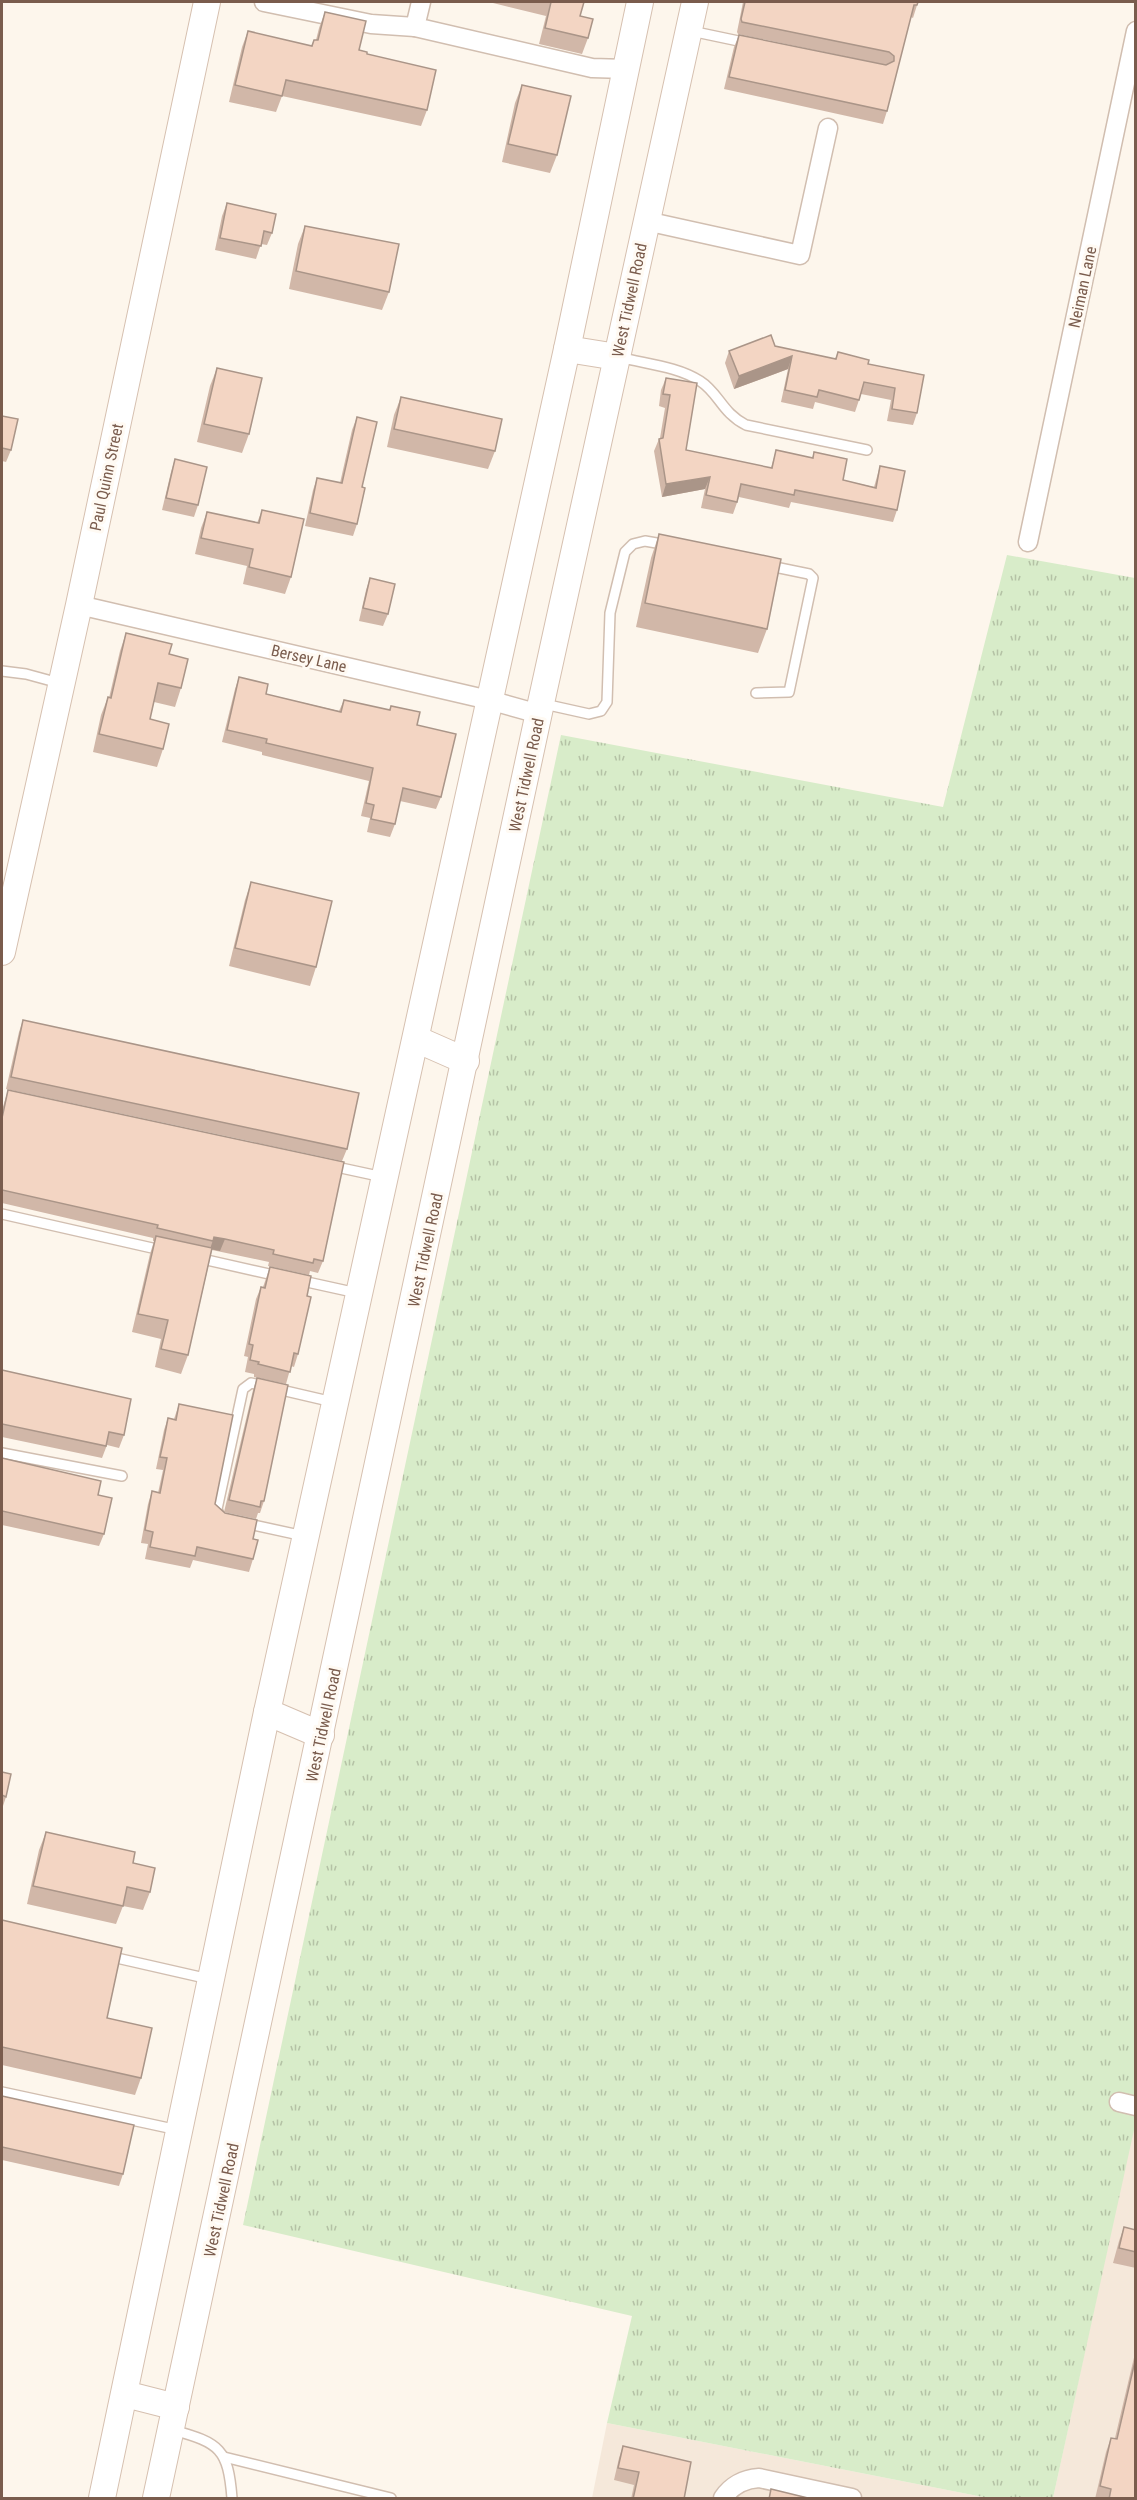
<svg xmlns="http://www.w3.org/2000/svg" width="1137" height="2500" font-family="'Roboto Condensed',sans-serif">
<defs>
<pattern id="grass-tufts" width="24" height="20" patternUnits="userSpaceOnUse" patternTransform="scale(1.5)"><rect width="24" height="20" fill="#d8ecc9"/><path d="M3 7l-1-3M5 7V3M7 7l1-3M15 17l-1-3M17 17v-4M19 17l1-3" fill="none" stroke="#b4c2a5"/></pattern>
</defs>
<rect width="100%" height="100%" fill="#fdf6ec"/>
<!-- residential -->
<g fill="#f5e8da">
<polygon points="1135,2121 1135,2498 1053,2498"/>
<polygon points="607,2423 988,2498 592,2498"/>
</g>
<!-- grass -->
<polygon fill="url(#grass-tufts)" points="1007,555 1135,578 1136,2121 1053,2498 988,2498 607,2423 632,2316 243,2225 561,735 943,807"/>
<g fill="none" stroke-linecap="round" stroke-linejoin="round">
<!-- lane casing -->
<g stroke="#d1beb0" stroke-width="12">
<g id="lane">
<polyline points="691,31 748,43"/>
<path d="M 619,357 C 645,364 677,366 700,381 C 719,393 722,413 746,425 L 867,450"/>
<polyline points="2,671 26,674 59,683"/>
<polyline points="756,693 789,692 813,578 809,574 770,566"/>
<polyline points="544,704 589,714 601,711 607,702 610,613 625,552 633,544 645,541 668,545"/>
<polyline points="332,1166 383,1177"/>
<polyline points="2,1214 161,1250"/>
<polyline points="198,1258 278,1276"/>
<polyline points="298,1280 357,1293"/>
<polyline points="2,1453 122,1476"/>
<polyline points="220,1517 217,1509 243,1389 251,1383 333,1402"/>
<polyline points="244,1523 304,1536"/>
<polyline points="108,1956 209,1979"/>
<polyline points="2,2092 178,2130"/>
<path d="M 173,2430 C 220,2443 228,2449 232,2498"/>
<polyline points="224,2457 391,2498"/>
</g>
</g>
<!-- street casing -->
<g stroke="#d1beb0" stroke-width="21">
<g id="street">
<polyline points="264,2 371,24 415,27"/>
<polyline points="421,2 415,27 592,68 626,69"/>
<polyline points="646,221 800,255 828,128"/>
<polyline points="1028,542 1136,31"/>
<polyline points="79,605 489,700 539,714"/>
<polyline points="1119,2102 1136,2106"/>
<path d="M 723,2498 C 731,2486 744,2479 759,2478 L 852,2498"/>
</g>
</g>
<!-- secondary casing -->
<g stroke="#d6c0b0" stroke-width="28">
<g id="secondary">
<polyline points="567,349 617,357"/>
<polyline points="2,952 79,605 207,2"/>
<polyline points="416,1039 466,1061"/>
<polyline points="267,1712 321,1735"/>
<polyline points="125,2394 176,2407"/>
<polyline points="102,2498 267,1712 567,349 640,2"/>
<polyline points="156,2498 541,703 695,2"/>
</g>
</g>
<!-- lane -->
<use href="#lane" stroke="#fff" stroke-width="9"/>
<!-- street -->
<use href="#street" stroke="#fff" stroke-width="18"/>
<!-- secondary -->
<use href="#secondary" stroke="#fff" stroke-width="26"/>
</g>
<!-- wall -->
<g fill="#d1b7a8">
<polygon points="489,2 584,2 580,16 588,38 582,54 539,44 546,16"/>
<polygon points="743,2 918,2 913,18 911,17 887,111 883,124 724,89 734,47 739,35 885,65 738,34 737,32"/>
<polygon points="325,12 359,50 367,54 427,110 421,126 282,96 276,112 229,102 242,47 248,31 311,46 314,40 316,40 319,28"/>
<polygon points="522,85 557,155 550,173 502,162 515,103"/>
<polygon points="227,203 272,233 267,245 261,244 256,259 215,250 222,216"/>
<polygon points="305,226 389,292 382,310 289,289 298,244"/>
<polygon points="775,346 835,359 838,352 868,364 924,375 917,413 913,425 887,421 891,400 861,394 855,412 815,402 813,409 781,402 788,369 734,389 725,363 729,351"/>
<polygon points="217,368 249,434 242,453 197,442 210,386"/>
<polygon points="666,378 686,450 771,468 776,450 812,458 814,452 843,480 874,487 880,466 897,510 893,522 791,502 789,508 739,497 733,514 701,508 705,489 662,497 654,451 659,439 660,438 665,408 659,406 661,390"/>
<polygon points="401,397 495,451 488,469 387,447 394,415"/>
<polygon points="2,416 11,450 6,462 2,461"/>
<polygon points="357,417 362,487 357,524 353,536 305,526 313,490 317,478 340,483 352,430"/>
<polygon points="175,459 198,505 194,517 162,510 171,472"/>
<polygon points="262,510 291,577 285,594 243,584 247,566 195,554 201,528 207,512 257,523"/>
<polygon points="659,534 767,629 758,653 636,627 651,558"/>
<polygon points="370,578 388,614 383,626 359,621 366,590"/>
<polygon points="126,633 169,654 181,688 175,707 154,702 150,719 163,749 157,767 93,752 101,715 108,697 109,698 120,651"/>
<polygon points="239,677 266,694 339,711 344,700 389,710 391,706 417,725 441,797 436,809 400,801 395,824 390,837 367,832 370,818 361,816 369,781 262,755 262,752 222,742 235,689"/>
<polygon points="251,882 316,967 310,986 229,966 245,900"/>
<polygon points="23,1020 347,1149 342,1161 6,1089 19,1032"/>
<polygon points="8,1090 323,1261 318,1273 310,1271 309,1275 268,1266 269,1262 212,1250 188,1355 181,1374 155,1367 161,1339 132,1332 150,1254 154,1241 153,1241 153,1238 2,1203 2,1110"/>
<polygon points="270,1267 307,1296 298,1354 294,1367 291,1366 286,1384 254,1377 254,1374 245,1372 248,1357 244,1356 256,1299 261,1287 263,1287"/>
<polygon points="2,1370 124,1435 119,1448 107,1445 102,1458 2,1437"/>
<polygon points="257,1378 264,1501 260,1513 258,1513 256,1519 224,1512 253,1390"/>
<polygon points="179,1404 215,1504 253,1539 253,1559 249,1572 193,1560 190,1568 145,1559 148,1544 141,1543 148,1504 152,1491 158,1493 163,1470 156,1469 164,1430 168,1418 174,1419"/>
<polygon points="2,1458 98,1495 104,1534 99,1546 2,1525"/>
<polygon points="2,1772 6,1797 2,1809"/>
<polygon points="46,1832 133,1863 150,1892 143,1910 123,1906 116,1924 27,1904 39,1850"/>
<polygon points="2,1920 107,2018 141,2078 135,2095 2,2065"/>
<polygon points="2,2096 123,2174 119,2186 2,2160"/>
<polygon points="1124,2227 1136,2230 1136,2268 1113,2263 1119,2241"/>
<polygon points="1136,2349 1136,2499 1095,2499 1106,2452 1111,2438 1115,2438"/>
<polygon points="623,2446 684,2499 631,2499 634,2485 614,2480 619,2458"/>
</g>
<!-- shaded-wall -->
<g fill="#aa9588">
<polygon points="792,356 788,369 734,389 739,376"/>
<polygon points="710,477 705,489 662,497 666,484"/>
<polygon points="214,1237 225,1239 220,1251 210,1249"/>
</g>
<!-- building -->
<g fill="#f3d5c3" stroke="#aa9588" stroke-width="1.5">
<polygon points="551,2 584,2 580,16 593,19 588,38 545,28"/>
<polygon points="745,2 918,2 917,5 914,5 887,111 729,77 739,35 886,65 894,61 894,56 889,52 742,22 741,19"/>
<polygon points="325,12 366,21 359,50 367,52 367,54 436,70 427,110 286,80 282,96 235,85 248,31 312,46 314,40 318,40"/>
<polygon points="522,85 571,96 557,155 508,144"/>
<polygon points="227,203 276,214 272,233 264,231 261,246 220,238"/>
<polygon points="305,226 399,244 389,292 296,271"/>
<polygon points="771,335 775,346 836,359 838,352 869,360 868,364 924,375 917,413 892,409 895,388 864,382 859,400 819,390 817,397 785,390 792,356 739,376 729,351"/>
<polygon points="217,368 262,378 249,434 204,424"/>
<polygon points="666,378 697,383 686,450 772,468 776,450 813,458 814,452 847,459 843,480 876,488 880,466 905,471 897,510 795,490 794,495 741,484 737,502 706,495 710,477 666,484 659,439 663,438 670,395 663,394"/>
<polygon points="401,397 502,419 495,451 394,429"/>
<polygon points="2,416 18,419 11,450 2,448"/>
<polygon points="357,417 377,422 362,487 365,488 357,524 310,513 317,478 342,483"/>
<polygon points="175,459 207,467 198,505 166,498"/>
<polygon points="262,510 304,519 291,577 249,567 253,549 201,538 207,512 259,523"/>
<polygon points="659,534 781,559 767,629 645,603"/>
<polygon points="370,578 395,584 388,614 363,608"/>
<polygon points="126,633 172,644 169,654 188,659 181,688 158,683 150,719 169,724 163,749 99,734 108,697 111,698"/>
<polygon points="239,677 268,684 266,694 341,712 344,700 390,710 391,706 420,712 417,725 456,734 441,797 403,788 395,824 371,819 374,805 366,803 373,768 266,743 267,739 227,730"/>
<polygon points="251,882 332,901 316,967 235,948"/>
<polygon points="23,1020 359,1093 347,1149 11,1077"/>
<polygon points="8,1090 344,1162 323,1261 314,1259 313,1263 273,1254 274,1250 225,1239 214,1237 213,1241 157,1228 158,1225 2,1190 2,1118"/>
<polygon points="156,1236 212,1248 188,1355 161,1349 168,1320 138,1314"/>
<polygon points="270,1267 311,1276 307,1296 311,1297 298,1354 294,1353 290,1372 258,1364 259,1362 250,1360 253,1345 249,1344 261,1287 265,1288"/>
<polygon points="2,1370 131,1399 124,1435 109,1432 106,1446 2,1424"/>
<polygon points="257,1378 288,1385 264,1501 261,1501 260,1507 229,1500"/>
<polygon points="179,1404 233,1415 215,1504 225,1513 257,1520 253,1539 258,1540 253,1559 197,1547 195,1556 150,1547 153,1532 145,1530 152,1491 160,1493 167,1458 160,1457 164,1439 168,1418 176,1420"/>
<polygon points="2,1458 101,1481 98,1495 112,1498 104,1534 2,1511"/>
<polygon points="2,1772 11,1774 6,1797 2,1795"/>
<polygon points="46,1832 135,1852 133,1863 155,1868 150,1892 127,1887 123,1906 33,1886"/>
<polygon points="2,1920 122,1948 107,2018 152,2028 141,2078 2,2047"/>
<polygon points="2,2096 134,2125 123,2174 2,2147"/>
<polygon points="1124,2227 1136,2230 1136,2252 1119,2248"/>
<polygon points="1136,2357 1136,2499 1109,2499 1111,2489 1100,2486 1111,2438 1117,2439"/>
<polygon points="623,2446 691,2462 684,2499 633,2499 639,2472 618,2468"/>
<polygon points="771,2489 812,2499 769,2499"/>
</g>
<g text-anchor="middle" stroke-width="6" stroke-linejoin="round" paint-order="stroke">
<!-- street labels -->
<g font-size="16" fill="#7a5c4d" stroke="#fffaf3">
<text transform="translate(1082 287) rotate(-78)" y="6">Neiman Lane</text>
<text transform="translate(629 300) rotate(-78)" y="6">West Tidwell Road</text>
<text transform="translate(106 477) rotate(-78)" y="6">Paul Quinn Street</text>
<text transform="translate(309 658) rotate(13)" y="6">Bersey Lane</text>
<text transform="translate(526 775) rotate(-78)" y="6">West Tidwell Road</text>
<text transform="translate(425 1250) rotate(-78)" y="6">West Tidwell Road</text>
<text transform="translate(323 1725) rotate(-78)" y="6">West Tidwell Road</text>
<text transform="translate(221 2200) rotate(-78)" y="6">West Tidwell Road</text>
</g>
</g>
<!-- border -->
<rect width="1137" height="2500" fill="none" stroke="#7a5c4d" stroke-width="6"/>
</svg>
